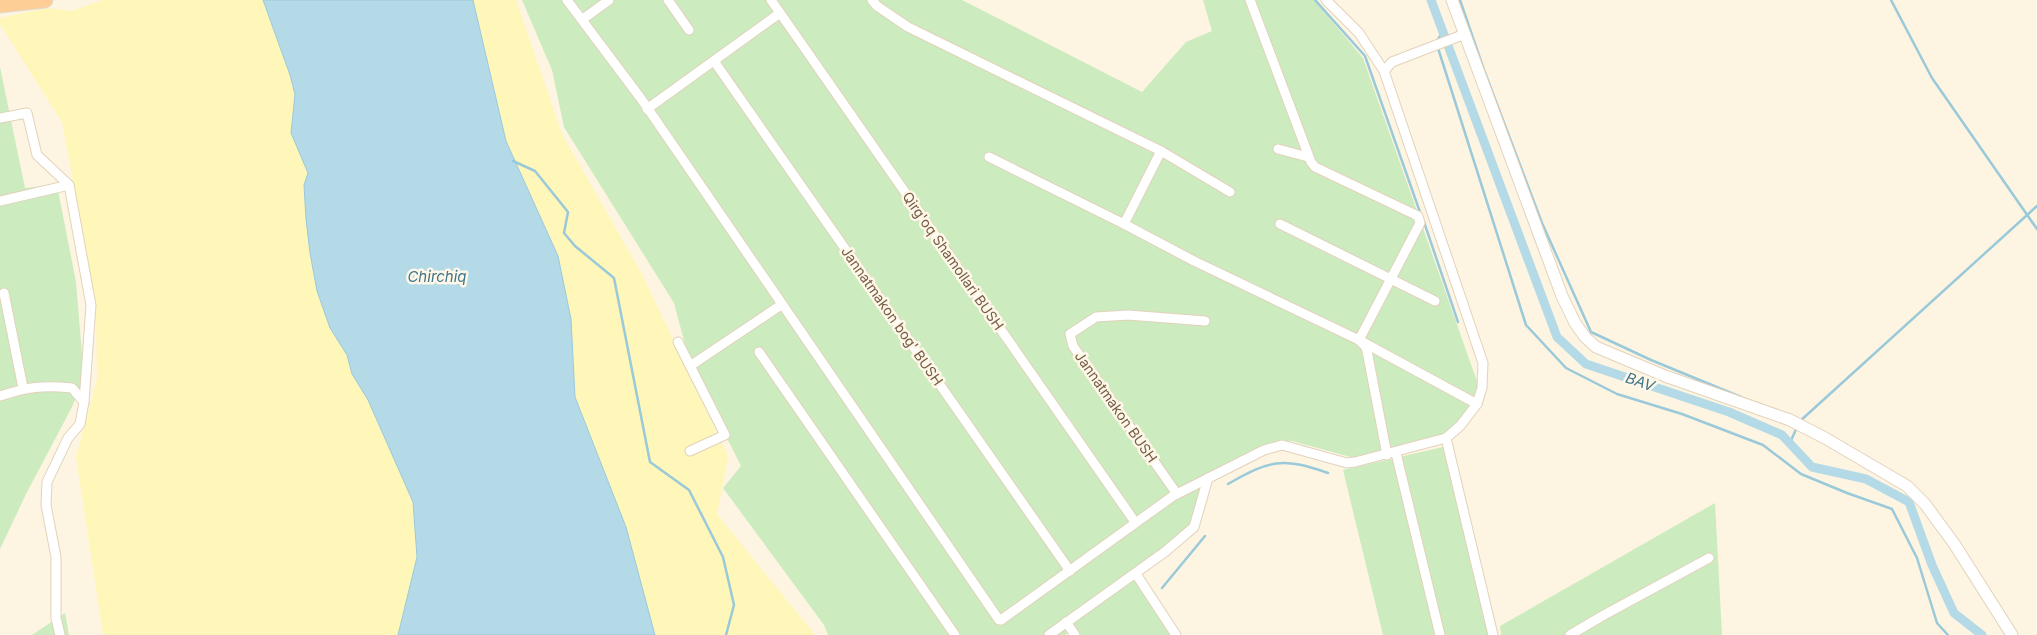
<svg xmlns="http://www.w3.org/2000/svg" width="2037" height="635" font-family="Inter,sans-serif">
<rect width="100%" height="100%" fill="#fdf5e1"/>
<!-- green -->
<g fill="#ccebbf">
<path d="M 522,0 L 962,0 L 1142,92 L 1186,42 L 1212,31 L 1203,0 L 1314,0 L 1363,58 L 1479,387 C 1471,409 1458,429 1436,438 L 1354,458 L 1292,441 L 1281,441 L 1257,448 L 1208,479 L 1193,525 L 1139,572 L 1180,635 L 1074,635 L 1071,631 L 1065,635 L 828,635 L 824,625 L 723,488 L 741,466 L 691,367 L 674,303 L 564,127 L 552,70 Z"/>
<polygon points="0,67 25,188 57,185 76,282 84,379 72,407 26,494 0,549"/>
<polygon points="1443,447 1489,635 1383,635 1343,470"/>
<polygon points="1715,503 1722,635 1501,635 1500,626"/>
<polygon points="65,613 69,635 32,635"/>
</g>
<!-- sand -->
<polygon fill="#fff7b9" points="103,0 516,0 562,134 643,276 728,457 717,514 815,635 103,635 76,457 97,379 96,306 62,122 0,24 0,18 47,8 71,11"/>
<!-- water -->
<polygon fill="#b4dae7" stroke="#9ac9da" points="263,0 473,0 506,141 558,256 571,319 575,397 626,527 655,635 398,635 417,557 413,502 368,400 352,374 347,355 330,328 317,291 310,253 306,219 304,185 308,173 291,133 295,94 290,75"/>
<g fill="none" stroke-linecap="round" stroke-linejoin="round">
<!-- stream -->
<g stroke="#9ac9da" stroke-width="2.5">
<polyline points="1315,0 1365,56 1421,215"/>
<polyline points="1460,0 1484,70 1542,223 1591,332 1651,360 1741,397"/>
<polyline points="1891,0 1932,78 2037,229"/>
<polyline points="1436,43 1443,31"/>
<polyline points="1438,48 1526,325 1566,368 1617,394 1682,414 1763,445 1801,474 1847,493 1892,509 1917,558 1937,623 1948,635"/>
<polyline points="513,161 535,171 568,212 564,233 575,246 614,278 650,462 689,490 723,557 734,605 726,635"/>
<polyline points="1424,222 1458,322"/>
<polyline points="1799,422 2037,206"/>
<polyline points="1790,443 1797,427"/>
<path d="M 1228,484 C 1270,460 1282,457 1328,473"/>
<polyline points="1162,588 1205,536"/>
</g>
<!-- canal -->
<polyline stroke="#b4dae7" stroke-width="9" points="1431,0 1557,337 1586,364 1729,412 1782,435 1812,467 1866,479 1909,502 1932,565 1954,613 1982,635"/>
<!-- minor casing -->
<g stroke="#e2d2bc" stroke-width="11">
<g id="minor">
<polyline points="567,0 642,100 999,620 1001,620 1173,496 1264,450 1282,445 1347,463 1355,462 1446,438 1460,426 1477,404 1482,388 1483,363 1384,71 1359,33 1326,0"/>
<polyline points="668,0 689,30"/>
<polyline points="771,0 1135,522"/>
<polyline points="872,0 877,6 908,27 1161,151 1230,192"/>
<polyline points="1250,0 1311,162 1315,167 1418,216 1420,223 1359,340 1366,347 1368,356 1387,455"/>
<polyline points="583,19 609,0"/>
<polyline points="714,61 1070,571"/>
<polyline points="1384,71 1392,62 1465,34"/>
<polyline points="647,109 780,13"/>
<polyline points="0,118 27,113 37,155 69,185 91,305 84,402"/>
<polyline points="1278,149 1308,157"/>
<polyline points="989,157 1124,224 1194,261 1359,340 1477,404"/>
<polyline points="0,201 69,185"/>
<polyline points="1124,224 1161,151"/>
<polyline points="1280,224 1435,301"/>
<polyline points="4,293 23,388"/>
<polyline points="678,342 725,435 690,451"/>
<polyline points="759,352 955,635"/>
<polyline points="690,366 781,305"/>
<path d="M 0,396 C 28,387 42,385 72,388 L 84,402 L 80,424 L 68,438 L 47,482 L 46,505 L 56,557 L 56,618 L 60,635"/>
<polyline points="1446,438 1493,635"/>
<polyline points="1396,453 1440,635"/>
<polyline points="1177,494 1073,346 1070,334 1096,317 1128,315 1205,321"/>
<polyline points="1136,574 1176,635"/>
<polyline points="1066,622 1075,635"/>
<polyline points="1049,635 1166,551 1194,527 1208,478"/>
<polyline points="1570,635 1604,615 1709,558"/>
</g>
</g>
<!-- tertiary casing -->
<g stroke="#e2d2bc" stroke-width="13">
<polyline id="tertiary" points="1452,0 1562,296 1575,323 1585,337 1596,347 1665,376 1790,420 1825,438 1907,486 1925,504 1955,545 2012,635"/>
</g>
<!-- trunk casing -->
<g stroke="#e1dbd7" stroke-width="17">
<polyline id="trunk" points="0,5 45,0"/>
</g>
<!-- minor -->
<use href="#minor" stroke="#fff" stroke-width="9"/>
<!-- tertiary -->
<use href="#tertiary" stroke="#fff" stroke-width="11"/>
<!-- trunk -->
<use href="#trunk" stroke="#fdce95" stroke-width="15"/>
</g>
<g text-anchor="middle" stroke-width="5" stroke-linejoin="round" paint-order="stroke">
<!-- street labels -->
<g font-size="14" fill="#755c47" stroke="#fff8e8">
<text transform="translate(953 261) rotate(55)" y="5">Qirg'oq Shamollari BUSH</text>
<text transform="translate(892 316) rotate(55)" y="5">Jannatmakon bog' BUSH</text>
<text transform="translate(1116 407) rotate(55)" y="5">Jannatmakon BUSH</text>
</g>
<!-- water labels -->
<g font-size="15" font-style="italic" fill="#3f758a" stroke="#fff8e8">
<text x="437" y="282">Chirchiq</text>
<text transform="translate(1640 382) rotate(19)" y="5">BAV</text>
</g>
</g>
</svg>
